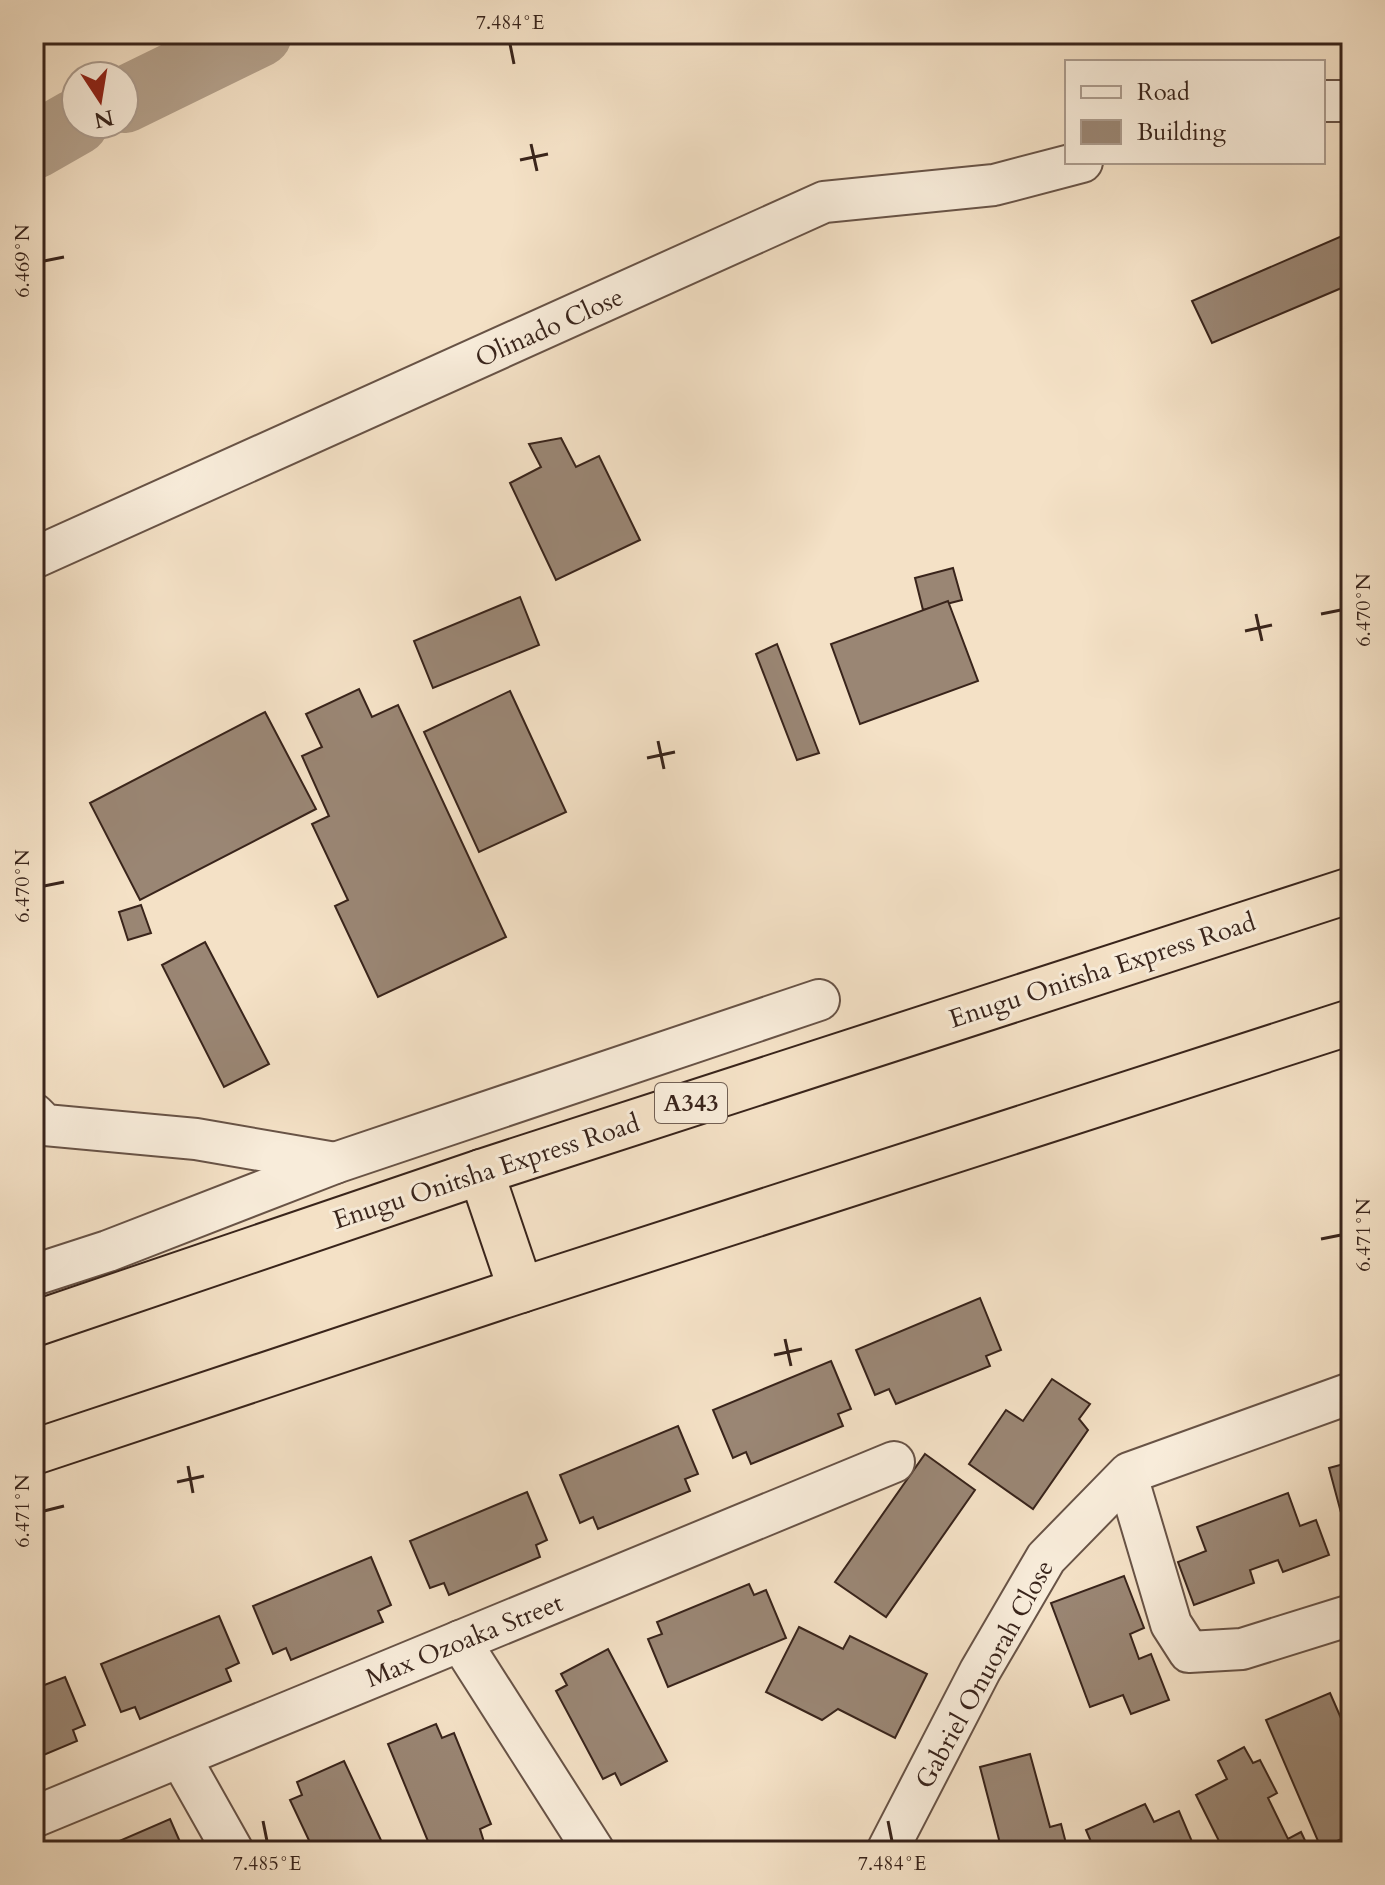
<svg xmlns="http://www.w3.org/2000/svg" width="1385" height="1885" font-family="Cardo,serif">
<rect width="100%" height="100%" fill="#f4e1c6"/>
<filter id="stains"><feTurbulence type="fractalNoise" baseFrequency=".0025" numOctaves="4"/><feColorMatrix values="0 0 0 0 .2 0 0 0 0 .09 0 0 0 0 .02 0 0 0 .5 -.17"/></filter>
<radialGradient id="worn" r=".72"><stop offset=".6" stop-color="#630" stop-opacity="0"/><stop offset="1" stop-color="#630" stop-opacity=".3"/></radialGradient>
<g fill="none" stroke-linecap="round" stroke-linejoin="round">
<!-- river -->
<g stroke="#b4a18c" stroke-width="66">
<polyline points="124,100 259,34"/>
<polyline points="34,146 76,122"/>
</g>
</g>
<!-- building -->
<g fill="#9a8674" stroke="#39241b" stroke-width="2">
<polygon points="1349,233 1351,284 1212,343 1192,301"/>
<polygon points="561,438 576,467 599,456 640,540 556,580 510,483 541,467 529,444"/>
<polygon points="953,568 962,600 923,610 915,578"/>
<polygon points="520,597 539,645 433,688 414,641"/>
<polygon points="948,601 978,681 860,724 831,644"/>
<polygon points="777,644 819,753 797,760 756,654"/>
<polygon points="359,689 372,717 398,705 506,937 378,997 335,906 348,900 312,824 329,816 302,756 322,747 306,714"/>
<polygon points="510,691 566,812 479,852 424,732"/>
<polygon points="265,712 316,809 140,900 90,803"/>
<polygon points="141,905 151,933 128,940 119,912"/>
<polygon points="205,942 269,1064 224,1087 162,965"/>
<polygon points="980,1298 1001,1350 986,1356 990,1366 896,1404 889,1389 875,1395 856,1350"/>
<polygon points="831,1361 851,1409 838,1414 843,1426 751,1464 746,1452 733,1458 713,1410"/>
<polygon points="1052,1379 1090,1404 1079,1419 1088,1430 1033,1509 969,1464 1006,1410 1023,1421"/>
<polygon points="678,1426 698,1474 685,1479 690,1491 598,1529 593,1517 580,1523 560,1475"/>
<polygon points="925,1454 975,1490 886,1617 835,1582"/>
<polygon points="1351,1462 1351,1546 1350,1546 1329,1468"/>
<polygon points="527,1492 547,1540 536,1545 540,1557 449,1595 444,1583 430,1588 410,1541"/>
<polygon points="1288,1493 1300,1526 1316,1520 1329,1555 1283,1572 1278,1560 1250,1570 1254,1583 1194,1605 1178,1562 1206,1551 1197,1527"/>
<polygon points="371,1557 391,1605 378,1611 383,1622 291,1660 286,1648 273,1654 253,1606"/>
<polygon points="1124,1576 1144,1628 1130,1634 1139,1659 1151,1654 1169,1700 1131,1714 1123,1695 1090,1707 1051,1603"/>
<polygon points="749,1584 754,1595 766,1590 786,1638 668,1687 648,1639 662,1634 657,1622"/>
<polygon points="219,1616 239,1663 226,1669 231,1681 140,1719 135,1707 121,1712 101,1664"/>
<polygon points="799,1627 843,1649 850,1636 927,1674 895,1738 838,1709 822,1720 766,1692"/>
<polygon points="608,1649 667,1761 621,1785 615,1773 603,1779 556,1691 567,1685 561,1674"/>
<polygon points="65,1677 85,1725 73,1730 77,1741 34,1759 34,1689"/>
<polygon points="1330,1693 1351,1741 1351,1835 1321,1848 1266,1720"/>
<polygon points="436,1724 442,1738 454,1733 491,1824 480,1829 484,1842 461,1851 432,1851 388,1744"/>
<polygon points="1244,1747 1253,1763 1260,1760 1277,1793 1268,1798 1288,1839 1301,1832 1310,1851 1224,1851 1196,1795 1227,1779 1218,1761"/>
<polygon points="1030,1754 1050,1827 1061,1824 1068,1851 1002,1851 980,1767"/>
<polygon points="344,1761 386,1851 314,1851 290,1800 302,1795 297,1782"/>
<polygon points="1145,1804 1154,1822 1179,1811 1196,1851 1095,1851 1086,1830"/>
<polygon points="170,1819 184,1851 112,1851 110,1845"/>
</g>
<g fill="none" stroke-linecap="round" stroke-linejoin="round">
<!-- street casing -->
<g stroke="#685346" stroke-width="44">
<g id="street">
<polyline points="1323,101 1351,101"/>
<polyline points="34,558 824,202 994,185 1082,162"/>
<polyline points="34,1114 45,1125 196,1139 335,1163"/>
<polyline points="34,1275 108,1251 335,1163 819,1000"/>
<polyline points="1127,1476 1171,1624 1189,1652 1242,1649 1351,1615"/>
<polyline points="460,1641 594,1851"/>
<polyline points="180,1757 233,1851"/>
<polyline points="34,1817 894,1462"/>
<polyline points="887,1851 980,1671 1046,1558 1129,1473 1351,1393"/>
</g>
</g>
<!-- highway casing -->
<g stroke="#39241b" stroke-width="48">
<g id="highway">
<polyline points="481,1172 521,1290"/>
<polyline points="34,1324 481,1172 1351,890"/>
<polyline points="34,1452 521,1290 1351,1022"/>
</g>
</g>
<!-- street -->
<use href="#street" stroke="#f8ecda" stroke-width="40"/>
<!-- highway -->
<use href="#highway" stroke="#f4e1c6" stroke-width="44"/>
</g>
<!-- ticks -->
<path fill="none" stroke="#39241b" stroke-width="3" d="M 510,44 L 514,64M 531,144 L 537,171M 520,160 L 548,154M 44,261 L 64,257M 1256,614 L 1262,641M 1321,614 L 1341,610M 1245,631 L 1272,625M 658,741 L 664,769M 647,758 L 675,752M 44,886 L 64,882M 1321,1239 L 1341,1235M 785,1339 L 791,1366M 774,1355 L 802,1349M 188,1466 L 193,1493M 177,1482 L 204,1476M 44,1511 L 64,1506M 263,1821 L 267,1841M 888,1821 L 892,1841"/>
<g text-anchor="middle" stroke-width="6" stroke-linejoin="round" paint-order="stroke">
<!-- shield labels -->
<rect fill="#f8ecda" stroke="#726054" stroke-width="2" x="655" y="1083" width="72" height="40" rx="6"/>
<g font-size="24" font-weight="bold" fill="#39241b">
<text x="691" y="1111">A343</text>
</g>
<!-- street labels -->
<g font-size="26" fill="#39241b" stroke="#f8ecda">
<text transform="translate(549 327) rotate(-24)" y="9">Olinado Close</text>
<text transform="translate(1102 970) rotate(-18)" y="9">Enugu Onitsha Express Road</text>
<text transform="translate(486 1171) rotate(-18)" y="9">Enugu Onitsha Express Road</text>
<text transform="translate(464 1640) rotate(-22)" y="9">Max Ozoaka Street</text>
<text transform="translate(984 1674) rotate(-61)" y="9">Gabriel Onuorah Close</text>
</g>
</g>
<!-- margin -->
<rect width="1385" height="1885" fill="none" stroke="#f4e1c6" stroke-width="88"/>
<!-- legend -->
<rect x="1065" y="60" width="260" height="104" fill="#f8ecda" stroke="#ac9c8e" stroke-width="2"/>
<rect x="1081" y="86" width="40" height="12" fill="#f8ecda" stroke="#ac9c8e" stroke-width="2"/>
<text x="1137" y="100" font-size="24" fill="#39241b">Road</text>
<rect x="1081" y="120" width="40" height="24" fill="#9a8674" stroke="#ac9c8e" stroke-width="2"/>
<text x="1137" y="140" font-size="24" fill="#39241b">Building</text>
<!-- north arrow -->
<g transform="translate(100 100) rotate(168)"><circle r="38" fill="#f8ecda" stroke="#ac9c8e" stroke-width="2"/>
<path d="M0-6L14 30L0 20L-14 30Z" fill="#8f2418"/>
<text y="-12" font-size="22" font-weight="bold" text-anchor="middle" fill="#39241b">N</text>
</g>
<rect x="44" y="44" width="1297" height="1797" fill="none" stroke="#39241b" stroke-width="3"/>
<g font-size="20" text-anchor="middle" fill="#39241b">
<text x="510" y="29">7.484°E</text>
<text transform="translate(22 261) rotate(-90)" y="7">6.469°N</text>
<text transform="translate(1363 610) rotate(-90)" y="7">6.470°N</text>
<text transform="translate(22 886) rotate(-90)" y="7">6.470°N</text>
<text transform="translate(1363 1235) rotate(-90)" y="7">6.471°N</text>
<text transform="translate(22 1511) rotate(-90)" y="7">6.471°N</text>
<text x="267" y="1870">7.485°E</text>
<text x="892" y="1870">7.484°E</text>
</g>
<rect width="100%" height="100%" filter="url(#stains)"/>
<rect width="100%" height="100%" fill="url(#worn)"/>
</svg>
